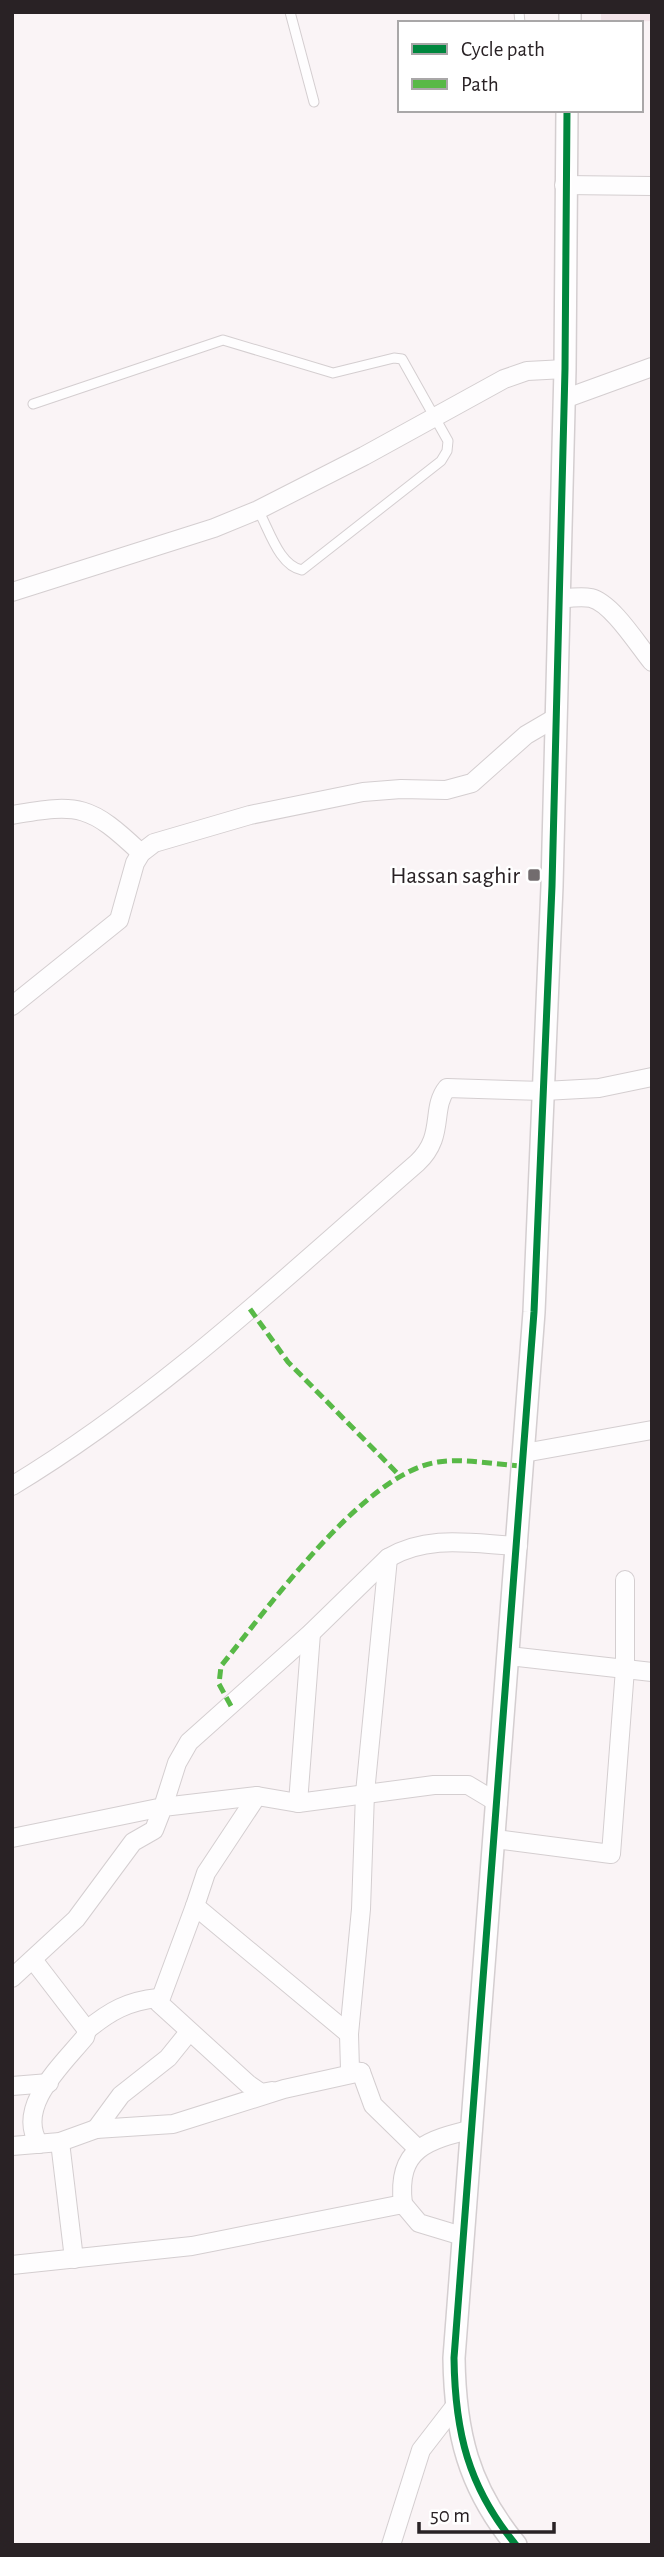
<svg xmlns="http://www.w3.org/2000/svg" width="664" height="2557" font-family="'Alegreya Sans',sans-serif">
<rect width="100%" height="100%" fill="#faf4f6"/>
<!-- built -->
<polygon fill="#f3e4e9" points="601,12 652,12 652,21 601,23"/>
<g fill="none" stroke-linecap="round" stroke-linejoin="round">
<!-- service casing -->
<g stroke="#d4ced0" stroke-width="11">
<g id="service">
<polyline points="290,12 314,102"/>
<polyline points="519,12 520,23"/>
<path d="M 33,404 L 223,340 L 333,373 L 394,358 L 402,359 L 448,441 L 447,451 L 441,461 L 302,570 C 279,566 269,529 258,510"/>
</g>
</g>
<!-- minor casing -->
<g stroke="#d4ced0" stroke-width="20">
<g id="minor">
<polyline points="564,185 652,186"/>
<polyline points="564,399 652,367"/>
<polyline points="12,592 214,528 258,510 364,456 504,379 527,371 565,369"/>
<path d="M 558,599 C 568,598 581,596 591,598 C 612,603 638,645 652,662"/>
<path d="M 12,815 C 80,803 90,805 141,853"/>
<polyline points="12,1006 119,920 135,863 141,853 154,843 250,815 363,792 401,789 446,790 472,783 526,735 555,718"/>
<polyline points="524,1453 652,1430"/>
<path d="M 12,1486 C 161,1396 287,1276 417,1163 C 446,1136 430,1109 447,1088 L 544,1091 L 599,1088 L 652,1077"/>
<polyline points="388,1558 365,1793 361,1909 349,2034 350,2070 361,2072 373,2105 418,2149"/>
<polyline points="509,1656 652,1672"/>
<polyline points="257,1796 206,1873 195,1906 349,2034"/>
<polyline points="298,1803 311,1633"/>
<path d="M 12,1838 L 163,1807 L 177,1763 L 189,1742 L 311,1633 L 388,1558 C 429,1534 473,1544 518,1546"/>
<polyline points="495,1839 611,1854 625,1669 625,1580"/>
<polyline points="195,1906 159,2003 248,2084 261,2093 272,2091"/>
<path d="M 34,1961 L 87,2030 L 85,2037 C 62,2065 15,2107 39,2144"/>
<polyline points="12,1978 76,1919 133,1842 154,1830 163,1807 257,1796 298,1803 434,1785 468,1785 498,1803"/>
<path d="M 87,2030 C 110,2011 128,2001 158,1998"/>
<polyline points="12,2086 49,2083"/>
<polyline points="96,2129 121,2095 168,2058 189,2032"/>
<polyline points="60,2142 74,2259"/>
<polyline points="12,2146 60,2142 96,2129 173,2124 284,2089 361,2072"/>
<path d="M 403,2204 C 396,2148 428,2140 473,2129"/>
<polyline points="12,2265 192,2246 403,2204 419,2223 462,2236"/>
<polyline points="391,2545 421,2450 455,2406"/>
</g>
</g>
<!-- tertiary casing -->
<g stroke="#d4ced0" stroke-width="24">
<g id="tertiary">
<polyline points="570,23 570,12"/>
<path d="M 516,2545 C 468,2487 455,2432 454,2358 L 534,1312 L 552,886 L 565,369 L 567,110"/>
</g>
</g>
<!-- service -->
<use href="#service" stroke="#fefdfe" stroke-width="9"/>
<!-- minor -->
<use href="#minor" stroke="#fefdfe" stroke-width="18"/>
<!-- tertiary -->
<use href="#tertiary" stroke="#fefdfe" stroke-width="21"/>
<!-- quiet -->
<g stroke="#58b947" stroke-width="5" stroke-dasharray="10 5" stroke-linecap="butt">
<polyline points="250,1309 288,1362 400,1476"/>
<path d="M 231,1706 L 219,1684 L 221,1666 C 268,1608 364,1473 438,1462 C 465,1458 497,1465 523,1466"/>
</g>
<!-- cycleway casing -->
<g stroke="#fff" stroke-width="11">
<path id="cycleway" d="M 516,2545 C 468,2487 455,2432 454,2358 L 534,1312 L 552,886 L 565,369 L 567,110"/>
</g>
<!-- cycleway -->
<use href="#cycleway" stroke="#00873e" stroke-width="7"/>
</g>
<!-- markers -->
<rect fill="#726c6e" stroke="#fff" stroke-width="2.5" x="527" y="868" width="14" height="14" rx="3.5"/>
<g text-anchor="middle" stroke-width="5" stroke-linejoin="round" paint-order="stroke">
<!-- poi labels -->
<g font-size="24" fill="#292225" stroke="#fff" text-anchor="end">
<text x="520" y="883">Hassan saghir</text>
</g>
</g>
<!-- border -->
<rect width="664" height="2557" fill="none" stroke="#292225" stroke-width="28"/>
<!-- legend -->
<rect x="398" y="21" width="245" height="91" fill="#ffffff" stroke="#a9a7a8" stroke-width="2"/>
<rect x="412" y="44" width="35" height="10" fill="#00873e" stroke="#a9a7a8" stroke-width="2"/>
<text x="461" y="56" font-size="21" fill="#292225">Cycle path</text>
<rect x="412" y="79" width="35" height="10" fill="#58b947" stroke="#a9a7a8" stroke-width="2"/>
<text x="461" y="91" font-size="21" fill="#292225">Path</text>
<!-- scale -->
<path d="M419 2522v10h135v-10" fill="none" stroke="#292225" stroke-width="3.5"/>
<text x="430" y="2522" font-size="21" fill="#292225" stroke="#ffffff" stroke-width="5" paint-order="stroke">50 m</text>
</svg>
